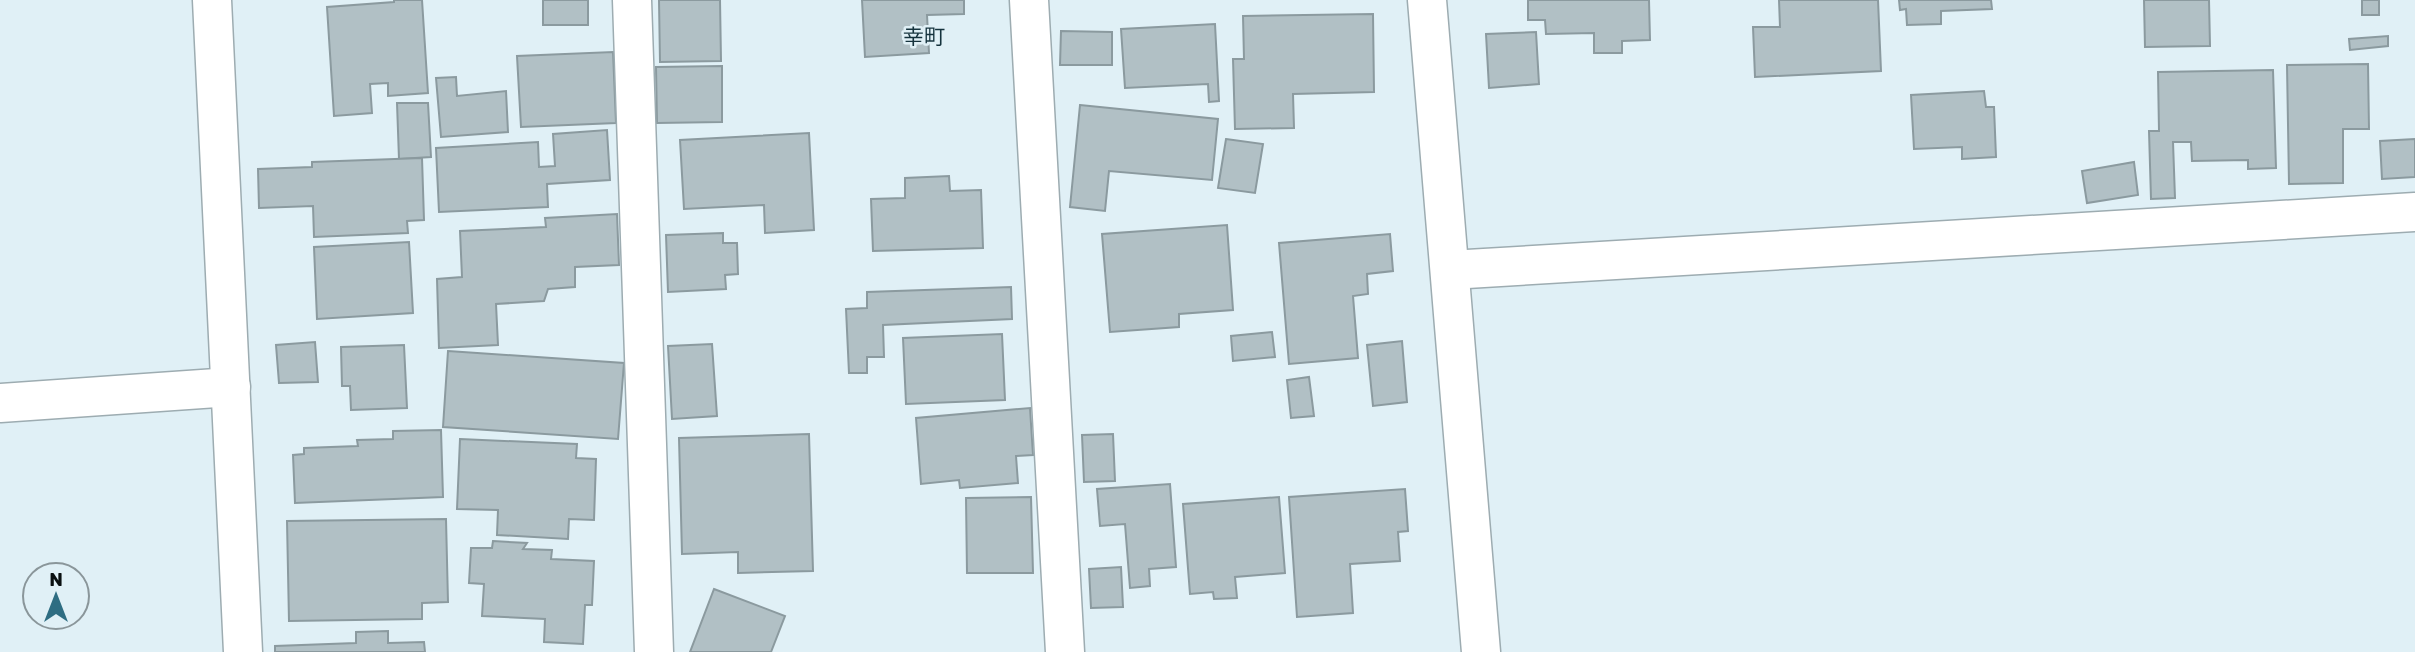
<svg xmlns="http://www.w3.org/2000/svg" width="2415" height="652" font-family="Rubik,'Noto Sans JP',sans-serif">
<rect width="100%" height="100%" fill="#e0f0f6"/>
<!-- building -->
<g fill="#b1c0c5" stroke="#8b9a9f" stroke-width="2">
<polygon points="394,0 422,0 428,93 388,96 388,83 370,84 372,113 334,116 327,7 394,2"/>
<rect x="543" y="0" width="45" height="25"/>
<polygon points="659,0 720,0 721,61 660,62"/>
<polygon points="862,0 964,0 964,14 927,15 929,53 865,57"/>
<polygon points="1528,0 1649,0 1650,40 1622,41 1622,53 1594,53 1594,33 1546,34 1545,20 1528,20"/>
<polygon points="1779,0 1878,0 1881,71 1755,77 1753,27 1780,27"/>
<polygon points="1899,0 1991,0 1992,9 1941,11 1941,24 1907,25 1906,9 1900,10"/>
<polygon points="2144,0 2209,0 2210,46 2145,47"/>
<rect x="2362" y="0" width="17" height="15"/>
<polygon points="1373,14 1374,92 1293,94 1294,128 1235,129 1233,59 1244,59 1243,16"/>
<polygon points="1215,24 1219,101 1209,102 1208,84 1125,88 1121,29"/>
<polygon points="1061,31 1112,32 1112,65 1060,65"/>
<polygon points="1536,32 1539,84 1489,88 1486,34"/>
<polygon points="2388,36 2388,46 2350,50 2349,39"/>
<polygon points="613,52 616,123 521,127 517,56"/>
<polygon points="2368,64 2369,129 2343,129 2343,183 2289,184 2287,65"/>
<polygon points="722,66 722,122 657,123 656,67"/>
<polygon points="2273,70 2276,168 2248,169 2248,160 2192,161 2191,142 2173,142 2175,198 2151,199 2149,131 2159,131 2158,72"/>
<polygon points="456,77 457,96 506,91 508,132 441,137 436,78"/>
<polygon points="1984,91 1986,107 1994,107 1996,157 1962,159 1962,147 1914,149 1911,95"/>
<polygon points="397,103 428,103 431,157 399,159"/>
<polygon points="1080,105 1218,119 1212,180 1109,171 1105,211 1070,207"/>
<polygon points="607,130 610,180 547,184 548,207 439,212 436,148 538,142 539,167 555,166 553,134"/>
<polygon points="809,133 814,230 765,233 764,205 684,209 680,140"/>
<polygon points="1226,139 1263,144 1255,193 1218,188"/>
<polygon points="2415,139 2415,177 2382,179 2380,141"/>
<polygon points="422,158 424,220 407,221 408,233 314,237 313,206 259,208 258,169 312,167 312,162"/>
<polygon points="2134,162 2138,195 2087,203 2082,171"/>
<polygon points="949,176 950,191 981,190 983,248 873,251 871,199 905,198 905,178"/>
<polygon points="617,214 619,265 575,267 575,287 548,289 544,301 496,304 498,345 439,348 437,279 462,277 460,231 546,227 545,218"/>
<polygon points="1227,225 1233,310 1179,314 1179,327 1110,332 1102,234"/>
<polygon points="723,233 723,243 737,243 738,274 725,275 726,289 668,292 666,235"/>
<polygon points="1390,234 1393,271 1367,274 1368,294 1353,296 1358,358 1289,364 1279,243"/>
<polygon points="409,242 413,313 317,319 314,247"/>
<polygon points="1011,287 1012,319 883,325 884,357 867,357 867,373 849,373 846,309 867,308 867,292"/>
<polygon points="1272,332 1275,357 1233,361 1231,336"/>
<polygon points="1002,334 1005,400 906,404 903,338"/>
<polygon points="1402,341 1407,402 1373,406 1367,345"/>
<polygon points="315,342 318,382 279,383 276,345"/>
<polygon points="712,344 717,416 672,419 668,346"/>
<polygon points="404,345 407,408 351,410 350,386 342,386 341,347"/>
<polygon points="448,351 624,363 618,439 443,427"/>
<polygon points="1309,377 1314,416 1291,418 1287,380"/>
<polygon points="1030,408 1033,455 1016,456 1018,483 960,488 959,480 921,484 916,418"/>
<polygon points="441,430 443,497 295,503 293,455 304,454 304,448 358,446 357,440 393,439 393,431"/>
<polygon points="809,434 813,571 738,573 738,552 682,554 679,438"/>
<polygon points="1113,434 1115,481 1084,482 1082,435"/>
<polygon points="460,439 577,444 576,458 596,459 594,520 569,519 568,539 497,535 498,510 457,509"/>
<polygon points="1170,484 1176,567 1149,569 1150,586 1130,588 1125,524 1100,526 1097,489"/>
<polygon points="1405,489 1408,531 1398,532 1400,561 1350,564 1353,613 1297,617 1289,497"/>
<polygon points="1031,497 1033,573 967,573 966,498"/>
<polygon points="1279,497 1285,573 1235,577 1237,598 1214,599 1213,592 1190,594 1183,504"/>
<polygon points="446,519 448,602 422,603 422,619 289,621 287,521"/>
<polygon points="493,541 527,543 523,549 552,550 551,559 594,561 592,605 585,605 583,644 544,642 545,619 482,616 484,584 469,583 471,548 492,548"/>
<polygon points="1121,567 1123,607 1091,608 1089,569"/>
<polygon points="714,589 785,616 771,652 690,652"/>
<polygon points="388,631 388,643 424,642 425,652 275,652 275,646 356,643 356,632"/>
</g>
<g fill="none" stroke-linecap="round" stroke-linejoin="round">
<!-- minor casing -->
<g stroke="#9dacb1" stroke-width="41">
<g id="minor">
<polyline points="212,0 243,652"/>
<polyline points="632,0 654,652"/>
<polyline points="1029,0 1065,652"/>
<polyline points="1427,0 1481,652"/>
<polyline points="1450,270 2415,212"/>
<polyline points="0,403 231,387"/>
</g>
</g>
<!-- minor -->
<use href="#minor" stroke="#fff" stroke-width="38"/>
</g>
<g text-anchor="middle" stroke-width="5" stroke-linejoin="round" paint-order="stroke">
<!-- neighbourhood labels -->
<g font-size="21" fill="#15333d" stroke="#e0f0f6">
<text x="924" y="44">幸町</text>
</g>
</g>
<!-- north arrow -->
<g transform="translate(56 596)"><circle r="33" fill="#e0f0f6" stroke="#8a969a" stroke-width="2"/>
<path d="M0-5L12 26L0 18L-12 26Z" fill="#2e6d82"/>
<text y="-10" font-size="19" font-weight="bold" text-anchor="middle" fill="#0a1011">N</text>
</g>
</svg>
